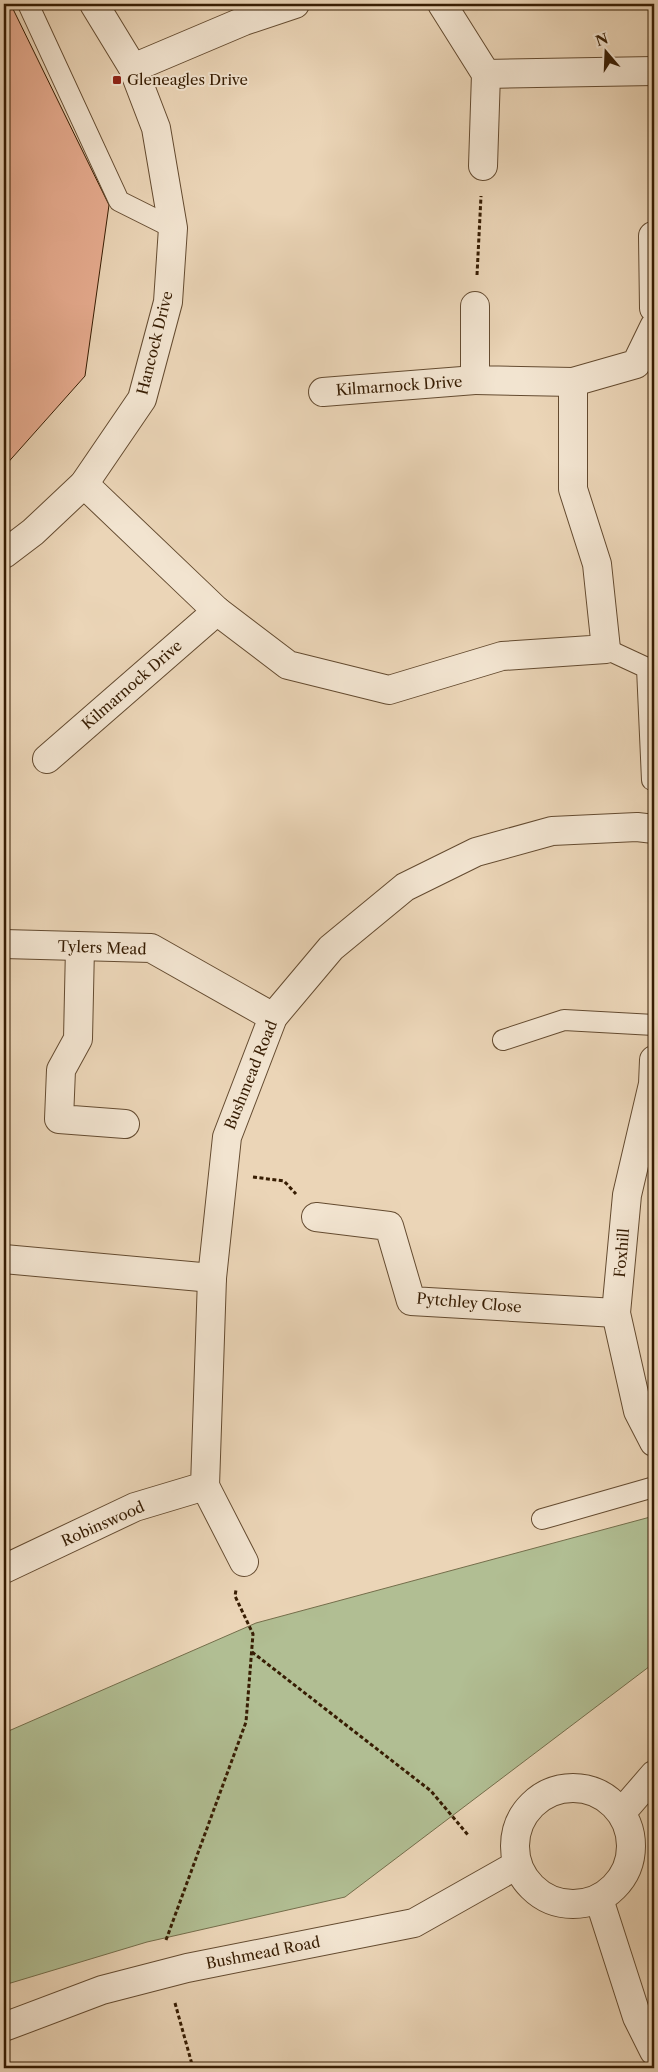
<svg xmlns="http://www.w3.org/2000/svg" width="658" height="2072" font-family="'Libre Caslon Text',serif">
<rect width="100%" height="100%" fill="#ebd5b7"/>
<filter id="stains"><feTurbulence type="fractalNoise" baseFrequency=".004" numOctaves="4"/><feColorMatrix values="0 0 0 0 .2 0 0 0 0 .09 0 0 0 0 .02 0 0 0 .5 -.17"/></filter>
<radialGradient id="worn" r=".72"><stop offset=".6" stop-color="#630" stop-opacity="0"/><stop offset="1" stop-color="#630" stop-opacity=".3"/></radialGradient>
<!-- green -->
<polygon fill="#b1be93" stroke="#746e4b" points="654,1516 654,1663 345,1897 147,1942 4,1985 4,1733 256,1623"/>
<!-- building -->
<polygon fill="#e7ac90" stroke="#371d03" points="4,4 13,9 109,205 85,376 4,467"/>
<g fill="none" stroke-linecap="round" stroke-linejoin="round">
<!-- service casing -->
<g stroke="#644b30" stroke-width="22">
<g id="service">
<polyline points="28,4 119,201 173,228"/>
<polyline points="606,649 647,668 652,780"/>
<polyline points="503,1040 564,1020 654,1025"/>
<polyline points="542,1519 654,1487"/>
</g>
</g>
<!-- minor casing -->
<g stroke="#644b30" stroke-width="30">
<g id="minor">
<polyline points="442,4 486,74 483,166"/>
<polyline points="133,68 244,21 295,4"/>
<polyline points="486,74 654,71"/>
<polyline points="653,236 654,308"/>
<polyline points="573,382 636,364 654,327"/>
<polyline points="323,392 475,380"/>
<polyline points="84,484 217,611 288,665 389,690 502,656 606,649 597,564 573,489 573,382 475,380 475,306"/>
<polyline points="4,554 33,532 84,484 142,399 168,302 173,228 156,128 133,68 94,4"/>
<polyline points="47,759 217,611"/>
<polyline points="4,944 151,948 273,1017"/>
<polyline points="80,947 78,1039 61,1070 59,1119 125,1124"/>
<polyline points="654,1060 653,1084 627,1195 616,1313 638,1411 654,1442"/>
<polyline points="316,1217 389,1226 411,1301 616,1313"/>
<polyline points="4,1259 212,1278 227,1137 273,1017 331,948 405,887 476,852 552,831 637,827 654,829"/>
<polyline points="205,1486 244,1562"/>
<polyline points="4,1569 135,1507 205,1486 212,1278"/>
<circle cx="573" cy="1846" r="58"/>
<polyline points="622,1812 654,1775"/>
<polyline points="599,1899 637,2017 654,2051"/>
<polyline points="4,2027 102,1990 187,1968 414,1923 515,1866"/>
</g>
</g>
<!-- path -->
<g stroke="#371d03" stroke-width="3" stroke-dasharray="4 2.5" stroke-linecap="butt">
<polyline points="477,275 481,196"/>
<polyline points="253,1177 284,1181 296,1194"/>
<polyline points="252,1652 431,1791 468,1835"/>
<polyline points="166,1940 246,1722 253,1634 235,1596 236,1590"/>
<polyline points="175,2003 193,2068"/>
</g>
<!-- service -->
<use href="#service" stroke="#f2e4d0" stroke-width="20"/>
<!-- minor -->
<use href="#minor" stroke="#f2e4d0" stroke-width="28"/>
</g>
<!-- markers -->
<rect fill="#8f2418" stroke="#f2e4d0" stroke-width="2" x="112" y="75" width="10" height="10" rx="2.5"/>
<g text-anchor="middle" stroke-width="4" stroke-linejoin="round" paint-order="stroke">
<!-- poi labels -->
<g font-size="15" fill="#371d03" stroke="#f2e4d0" text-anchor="start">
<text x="127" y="85">Gleneagles Drive</text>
</g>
<!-- street labels -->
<g font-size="15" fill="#371d03" stroke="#f2e4d0">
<text transform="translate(155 343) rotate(-76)" y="5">Hancock Drive</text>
<text transform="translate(399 386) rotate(-4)" y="5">Kilmarnock Drive</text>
<text transform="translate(132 685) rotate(-41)" y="5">Kilmarnock Drive</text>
<text transform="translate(102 948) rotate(2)" y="5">Tylers Mead</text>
<text transform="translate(251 1075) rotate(-68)" y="5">Bushmead Road</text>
<text transform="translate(622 1253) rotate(-85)" y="5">Foxhill</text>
<text transform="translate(469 1303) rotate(5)" y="5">Pytchley Close</text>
<text transform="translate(103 1524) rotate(-24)" y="5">Robinswood</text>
<text transform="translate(263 1953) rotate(-11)" y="5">Bushmead Road</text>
</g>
</g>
<!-- margin -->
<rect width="658" height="2072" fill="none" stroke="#ebd5b7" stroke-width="20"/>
<rect x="5" y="5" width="648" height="2062" fill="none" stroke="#371d03" stroke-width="2.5"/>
<rect x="10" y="10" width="638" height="2052" fill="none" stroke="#371d03"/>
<!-- north arrow -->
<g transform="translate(606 52) rotate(341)" stroke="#f2e4d0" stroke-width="4" paint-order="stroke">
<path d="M0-4L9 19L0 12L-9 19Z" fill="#371d03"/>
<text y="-8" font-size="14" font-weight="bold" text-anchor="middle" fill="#371d03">N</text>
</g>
<rect width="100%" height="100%" filter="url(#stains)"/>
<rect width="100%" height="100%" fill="url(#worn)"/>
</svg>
